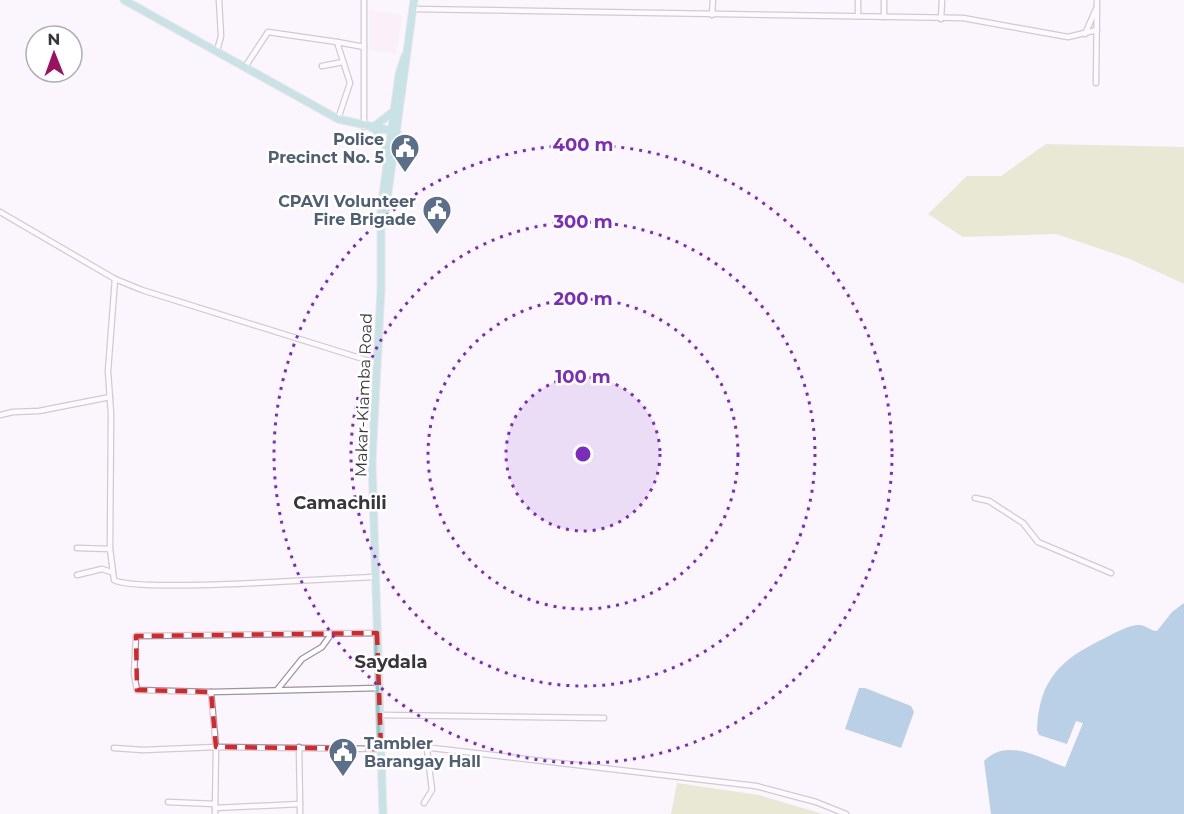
<svg xmlns="http://www.w3.org/2000/svg" width="1184" height="814" font-family="Montserrat,sans-serif">
<rect width="100%" height="100%" fill="#fbf5fd"/>
<!-- commercial -->
<polygon fill="#fae7f7" points="369,10 403,15 396,54 369,50"/>
<!-- green -->
<g fill="#d2d8a3">
<polygon points="1046,144 1184,147 1184,284 1130,259 1056,234 963,237 928,214 967,176 1001,176"/>
<polygon points="677,783 759,795 823,814 671,814"/>
</g>
<!-- water -->
<g fill="#6ca3cc">
<path d="M 1184,603 L 1184,814 L 991,814 L 984,761 C 1007,737 1039,758 1065,767 L 1083,723 L 1076,721 L 1067,744 L 1039,735 L 1037,730 C 1039,679 1061,659 1105,638 C 1115,633 1128,625 1140,625 C 1147,626 1151,631 1157,631 L 1172,612 Z"/>
<polygon points="859,688 865,688 911,706 914,712 901,748 845,729"/>
</g>
<g fill="none" stroke-linecap="round" stroke-linejoin="round">
<!-- minor casing -->
<g stroke="#9f92a4" stroke-width="7">
<g id="minor">
<polyline points="858,0 858,16"/>
<polyline points="884,0 884,17"/>
<polyline points="413,9 963,18 1068,37 1097,30"/>
<polyline points="712,15 713,0"/>
<polyline points="941,19 942,0"/>
<polyline points="1085,34 1096,9"/>
<polyline points="217,51 221,36 219,0"/>
<polyline points="322,66 343,62"/>
<polyline points="245,67 268,32 337,42"/>
<polyline points="1096,83 1097,0"/>
<polyline points="338,119 350,83 337,42 364,47"/>
<polyline points="364,127 364,0"/>
<polyline points="0,212 115,279 142,290 376,363"/>
<path d="M 115,279 L 108,371 L 111,414 L 110,549 L 114,580 C 136,593 335,578 375,577"/>
<polyline points="0,415 13,412 39,411 110,397"/>
<polyline points="975,498 989,501 1023,523 1038,542 1111,573"/>
<polyline points="77,548 110,549"/>
<polyline points="77,575 102,569 111,572"/>
<polyline points="377,633 136,636 134,674 137,690 211,692 379,688"/>
<polyline points="277,690 302,659 322,647 332,633"/>
<polyline points="211,692 216,747 215,814"/>
<polyline points="381,715 604,718"/>
<polyline points="381,742 756,786 816,802 846,814"/>
<polyline points="114,748 143,750 216,747 381,749"/>
<polyline points="168,802 215,804"/>
<polyline points="424,803 432,790 427,749"/>
<polyline points="300,804 300,814"/>
<polyline points="215,808 300,804 299,747"/>
</g>
</g>
<!-- primary casing -->
<g stroke="#d4d3d4" stroke-width="9">
<g id="primary">
<polyline points="124,0 338,119 397,132"/>
<polyline points="372,128 394,111"/>
<polyline points="375,128 387,150"/>
<polyline points="384,222 414,0"/>
<polyline points="383,814 372,461 381,290 381,210 399,74 405,56"/>
</g>
</g>
<!-- minor -->
<use href="#minor" stroke="#fff" stroke-width="4.5"/>
<!-- primary -->
<use href="#primary" stroke="#89c9ca" stroke-width="7"/>
</g>
<!-- marked area -->
<path d="M0 0H1184V814H0ZM 377,633 L 381,749 L 216,747 L 211,692 L 137,690 L 136,636 Z" fill="#fbf5fd" fill-opacity=".55" fill-rule="evenodd"/>
<path fill="none" stroke="#d62828" stroke-width="4.5" stroke-dasharray="12 8" stroke-linejoin="round" d="M 377,633 L 381,749 L 216,747 L 211,692 L 137,690 L 136,636 Z"/>
<!-- distance rings -->
<circle cx="583" cy="454" r="77" fill="#7b2cbf" fill-opacity=".12"/>
<g fill="none" stroke="#7b2cbf" stroke-width="3" stroke-dasharray="3 6">
<circle cx="583" cy="454" r="77"/>
<circle cx="583" cy="454" r="155"/>
<circle cx="583" cy="454" r="232"/>
<circle cx="583" cy="454" r="309"/>
</g>
<!-- icons -->
<defs>
<g id="civic-pin" transform="scale(1.5)"><path d="M0 17L-7.5 6A9.5 9.5 0 1 1 7.5 6Z" fill="#5c6f8a" stroke="#fff"/><path d="M-.6-6.5H3V-4.5H.6V-3L4-1V1h2V6H-6V1h2V-1L-.6-3ZM-1.2 2.5V6h2.4V2.5Z" fill="#fff"/></g>
</defs>
<g fill-rule="evenodd">
<use href="#civic-pin" x="405" y="148"/>
<use href="#civic-pin" x="437" y="210"/>
<use href="#civic-pin" x="343" y="752"/>
</g>
<g text-anchor="middle" stroke-width="5" stroke-linejoin="round" paint-order="stroke">
<!-- service labels -->
<g font-size="16" font-weight="bold" fill="#4e5e75" stroke="#fff" text-anchor="end">
<text x="384" y="145">Police<tspan x="384" dy="18">Precinct No. 5</tspan></text>
<text x="416" y="207">CPAVI Volunteer<tspan x="416" dy="18">Fire Brigade</tspan></text>
<text x="364" y="749" text-anchor="start">Tambler<tspan x="364" dy="18">Barangay Hall</tspan></text>
</g>
<!-- street labels -->
<g font-size="16" fill="#3a353c" stroke="#fff">
<text transform="translate(363 395) rotate(-88)" y="6">Makar-Kiamba Road</text>
</g>
<!-- neighbourhood labels -->
<g font-size="18" font-weight="bold" fill="#3a353c" stroke="#fff">
<text x="340" y="509">Camachili</text>
<text x="391" y="668">Saydala</text>
</g>
</g>
<circle cx="583" cy="454" r="9" fill="#7b2cbf" stroke="#fff" stroke-width="3"/>
<g font-size="18" text-anchor="middle" font-weight="bold" fill="#7b2cbf" stroke="#fff" stroke-width="5" stroke-linejoin="round" paint-order="stroke">
<text x="583" y="151">400 m</text>
<text x="583" y="228">300 m</text>
<text x="583" y="305">200 m</text>
<text x="583" y="383">100 m</text>
</g>
<!-- north arrow -->
<g transform="translate(54 54) rotate(359)"><circle r="28" fill="#ffffff" stroke="#b0aeb1" stroke-width="1.5"/>
<path d="M0-4.5L10 22L0 15L-10 22Z" fill="#9b1061"/>
<text y="-9" font-size="16" font-weight="bold" text-anchor="middle" fill="#3a353c">N</text>
</g>
</svg>
